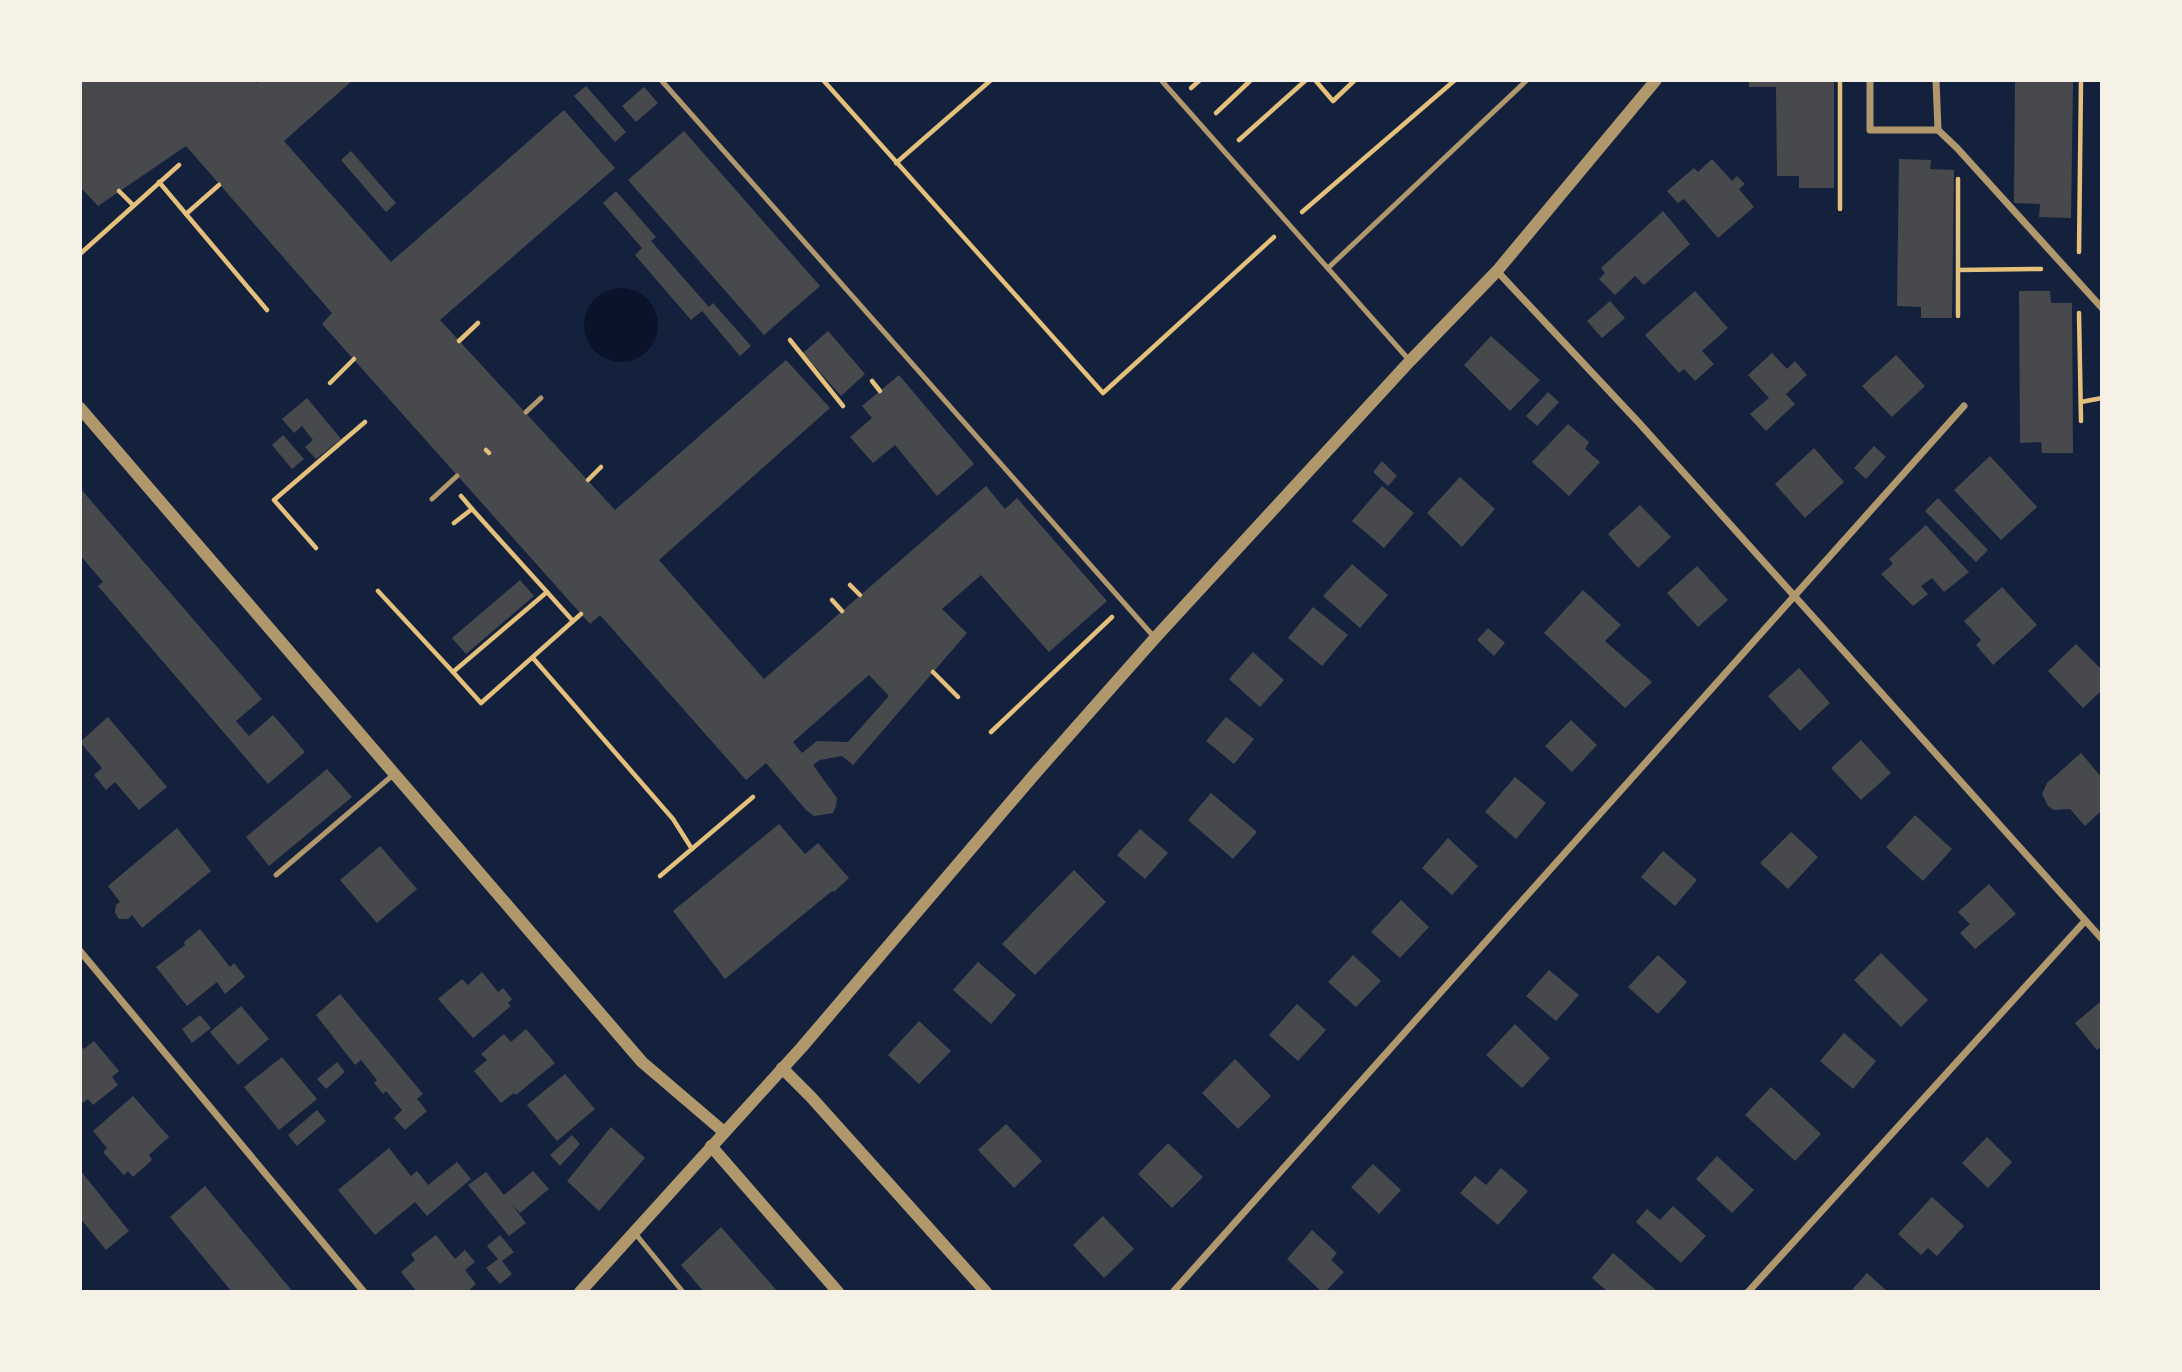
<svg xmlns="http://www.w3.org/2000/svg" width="2182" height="1372" font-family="Figtree,sans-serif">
<rect width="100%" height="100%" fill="#14213d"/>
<!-- water -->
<circle fill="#0b132b" cx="621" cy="325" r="37"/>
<!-- building -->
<g fill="#48494c" fill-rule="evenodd">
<path d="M 80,80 L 254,80 L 257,83 L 260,80 L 353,80 L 284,141 L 391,262 L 564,110 L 615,168 L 440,320 L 615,510 L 786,360 L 830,408 L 659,560 L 764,679 L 986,486 L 1005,509 L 1017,498 L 1107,601 L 1049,652 L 981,575 L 942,609 L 967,633 L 853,765 L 842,756 L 820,760 L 813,765 L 837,798 L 836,806 L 833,813 L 814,816 L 806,810 L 766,763 L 746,780 L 600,615 L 590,624 L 322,324 L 332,313 L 186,146 L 98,206 L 80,187 ZM 869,675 L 889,696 L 848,742 L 817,741 L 802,753 L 793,742 Z"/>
<polygon points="1749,80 1834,80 1834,188 1799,188 1799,176 1777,176 1776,87 1749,87"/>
<polygon points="2015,80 2073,80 2071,218 2039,217 2040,204 2014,203"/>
<polygon points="586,86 626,132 615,142 574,96"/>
<polygon points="644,87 658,103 636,122 622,106"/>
<polygon points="684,131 820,286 764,335 628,180"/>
<polygon points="351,151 396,203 386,212 341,160"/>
<polygon points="1712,159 1732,181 1737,176 1745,184 1739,189 1754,207 1718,238 1684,199 1678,203 1667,191 1694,168 1698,172"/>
<polygon points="1899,159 1931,160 1930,169 1954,170 1952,318 1921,318 1921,307 1897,306"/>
<polygon points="616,191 656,237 651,241 709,307 713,303 751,346 740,356 702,311 691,320 635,255 642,248 603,203"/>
<polygon points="1663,211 1690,244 1644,285 1635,276 1615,295 1599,279 1605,273 1601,268"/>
<polygon points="1695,291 1728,328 1702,351 1714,364 1695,381 1684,369 1679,373 1645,335"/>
<polygon points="2019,291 2050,291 2051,303 2072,303 2073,453 2042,453 2041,442 2020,443"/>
<polygon points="1610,301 1625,318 1602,338 1587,321"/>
<polygon points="828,331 865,374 841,396 803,353"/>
<polygon points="1491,336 1540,380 1510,411 1464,365"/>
<polygon points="1772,353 1787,369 1795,361 1807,375 1786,394 1795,404 1766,431 1750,414 1769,398 1748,375"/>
<polygon points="1896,355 1925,386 1892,417 1862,386"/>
<polygon points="899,375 974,464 937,496 895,445 873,463 850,437 872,418 862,406"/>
<polygon points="1548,392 1559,402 1537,426 1526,416"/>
<polygon points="307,398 341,439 316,459 305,447 313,440 302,426 294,433 282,419"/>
<polygon points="1568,424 1589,442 1585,449 1600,462 1569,496 1532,462"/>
<polygon points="283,435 304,459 292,469 272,445"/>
<polygon points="1874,446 1886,457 1866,479 1854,468"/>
<polygon points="1814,448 1844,482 1805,518 1775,484"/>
<polygon points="1990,456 2037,507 2001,540 1954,490"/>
<polygon points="1382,461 1397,476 1388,486 1373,472"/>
<polygon points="1460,477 1495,509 1462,547 1427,513"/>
<polygon points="1382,486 1414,513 1384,548 1352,521"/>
<polygon points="80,488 262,699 236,721 249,736 273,715 305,752 268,784 98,586 103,582 80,555"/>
<polygon points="1938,498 1988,550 1976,562 1925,511"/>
<polygon points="1640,505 1671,537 1638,568 1608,534"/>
<polygon points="1926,525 1969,572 1944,592 1932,578 1921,586 1928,594 1913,606 1881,574 1893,564 1889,559"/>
<polygon points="1352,564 1388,595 1360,628 1323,596"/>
<polygon points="1697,566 1728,600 1698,627 1667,593"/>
<polygon points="520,580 534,596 466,654 452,638"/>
<polygon points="2002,587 2037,625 1993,665 1976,645 1981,640 1964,621"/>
<polygon points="1583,590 1621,625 1605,641 1652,682 1625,708 1544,633"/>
<polygon points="1313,607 1348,635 1322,666 1288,638"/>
<polygon points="1488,628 1505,643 1494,656 1477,640"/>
<polygon points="2076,644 2102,670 2102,690 2083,708 2048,671"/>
<polygon points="1253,652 1284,680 1260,707 1229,679"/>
<polygon points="1799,668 1830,703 1800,731 1768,696"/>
<polygon points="108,717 167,787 139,810 115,782 106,790 94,775 102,768 80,742"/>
<polygon points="1226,717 1254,739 1234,764 1206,741"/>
<polygon points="1571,720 1597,745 1572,772 1545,746"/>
<polygon points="1861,740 1891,773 1861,800 1831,768"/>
<polygon points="2081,753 2102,778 2102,810 2085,826 2070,809 2054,810 2048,806 2042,794 2047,783"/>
<polygon points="327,769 352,797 269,866 246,837"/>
<polygon points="1515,777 1546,803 1516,839 1485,812"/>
<polygon points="1211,793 1257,832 1233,859 1188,820"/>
<polygon points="1915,815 1952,849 1923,881 1886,847"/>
<polygon points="779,824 805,854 818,843 849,878 834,892 832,891 725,979 673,911"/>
<polygon points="177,828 211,871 142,928 132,915 128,919 119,919 115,913 116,905 120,902 108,886"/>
<polygon points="1140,829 1168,853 1145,879 1117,855"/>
<polygon points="1791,832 1818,857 1788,889 1760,863"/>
<polygon points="1448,838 1478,866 1452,895 1422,868"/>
<polygon points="380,846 417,889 377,923 340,880"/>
<polygon points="1663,851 1697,880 1675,906 1641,877"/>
<polygon points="1074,870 1106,902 1035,975 1002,944"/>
<polygon points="1989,884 2016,914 1975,949 1960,933 1970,924 1958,912"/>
<polygon points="1401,900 1429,927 1400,958 1371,932"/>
<polygon points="200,929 230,967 234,963 245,977 225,994 217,982 187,1006 156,967 185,945 184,942"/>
<polygon points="1881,953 1928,1000 1901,1027 1854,980"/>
<polygon points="1353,955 1381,981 1356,1007 1328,982"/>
<polygon points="1658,955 1687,982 1658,1014 1628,987"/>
<polygon points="978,962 1016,995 991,1024 953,990"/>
<polygon points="1549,970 1579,995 1556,1021 1526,996"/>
<polygon points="482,972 498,992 503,988 512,999 508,1003 511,1006 473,1038 438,999 462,979 468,985"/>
<polygon points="340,994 423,1094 417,1099 427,1111 405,1130 394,1118 402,1110 386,1091 383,1094 374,1083 377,1080 361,1060 355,1065 316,1015"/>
<polygon points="2100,1002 2102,1046 2097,1050 2075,1023"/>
<polygon points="1297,1004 1326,1030 1298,1061 1269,1035"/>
<polygon points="241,1006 269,1039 238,1065 210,1032"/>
<polygon points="200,1015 211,1028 192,1043 182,1029"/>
<polygon points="919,1021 951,1051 919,1084 888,1055"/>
<polygon points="1515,1024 1550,1058 1522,1088 1486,1055"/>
<polygon points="526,1029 555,1063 516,1095 514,1093 501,1103 474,1071 487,1060 481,1054 504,1034 511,1042"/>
<polygon points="1844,1033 1876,1061 1853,1089 1820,1061"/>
<polygon points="94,1041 119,1071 112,1077 118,1085 93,1105 88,1099 82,1103 80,1101 80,1045 84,1049"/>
<polygon points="282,1057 317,1099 279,1130 244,1087"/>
<polygon points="1235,1059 1271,1096 1238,1129 1202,1093"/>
<polygon points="337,1062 345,1072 326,1089 317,1079"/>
<polygon points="565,1074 595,1109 557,1141 527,1105"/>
<polygon points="1771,1087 1821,1134 1795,1161 1745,1115"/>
<polygon points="133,1096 169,1137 149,1155 152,1160 133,1177 128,1171 124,1175 103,1152 107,1148 93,1131"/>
<polygon points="317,1110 326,1121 297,1146 288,1135"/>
<polygon points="1006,1124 1042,1161 1014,1188 978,1150"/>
<polygon points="611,1127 645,1158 599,1211 567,1181"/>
<polygon points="572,1135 580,1144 560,1166 550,1155"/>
<polygon points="1987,1137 2012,1162 1988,1188 1962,1163"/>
<polygon points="1168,1143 1203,1177 1172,1208 1138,1174"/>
<polygon points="389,1148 411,1176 417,1171 428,1185 457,1162 471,1179 427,1216 415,1202 375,1235 338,1190"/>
<polygon points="1717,1156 1754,1190 1732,1213 1696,1179"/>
<polygon points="1373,1164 1401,1190 1379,1214 1351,1187"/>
<polygon points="1501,1168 1528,1191 1498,1225 1460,1193 1475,1176 1486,1185"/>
<polygon points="80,1170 129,1231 106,1250 80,1218"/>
<polygon points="533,1171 549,1189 520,1213 510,1202 526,1223 509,1236 468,1185 486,1172 504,1195"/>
<polygon points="205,1186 293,1292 232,1292 170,1217"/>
<polygon points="1932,1197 1964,1226 1937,1256 1928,1248 1921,1255 1898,1234"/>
<polygon points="1673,1206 1706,1236 1681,1263 1636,1222 1647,1209 1660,1220"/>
<polygon points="1103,1216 1134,1249 1104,1278 1073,1245"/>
<polygon points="721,1227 778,1292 704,1292 681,1265"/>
<polygon points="1312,1230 1337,1253 1331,1260 1344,1272 1325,1292 1322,1292 1287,1259"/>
<polygon points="436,1235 455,1259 465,1250 475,1262 465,1270 476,1284 467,1292 417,1292 401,1272 415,1260 411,1254"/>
<polygon points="500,1235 514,1252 502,1261 512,1274 500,1284 486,1268 498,1259 487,1246"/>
<polygon points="1613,1253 1658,1292 1608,1292 1592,1278"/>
<polygon points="1867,1273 1888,1292 1850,1292"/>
</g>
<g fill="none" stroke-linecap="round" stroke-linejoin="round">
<!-- path -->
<g stroke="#e5c07b" stroke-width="4.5">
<polyline points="823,80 1103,393 1274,237"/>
<polyline points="1315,80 1333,101 1355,80"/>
<polyline points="1191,88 1200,80"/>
<polyline points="1216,113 1251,80"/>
<polyline points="1239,140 1306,80"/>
<polyline points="896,163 991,80"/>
<polyline points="1958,179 1958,270"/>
<polyline points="159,182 267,310"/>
<polyline points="119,191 133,205"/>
<polyline points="1840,209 1840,80"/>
<polyline points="1302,212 1455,80"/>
<polyline points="186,214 219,185"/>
<polyline points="2079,252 2081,80"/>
<polyline points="80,254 179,165"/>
<polyline points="2079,313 2081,421"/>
<polyline points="1958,316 1958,270 2041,269"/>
<polyline points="790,340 843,406"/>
<polyline points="459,341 478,323"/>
<polyline points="872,381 880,391"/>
<polyline points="330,383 354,359"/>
<polyline points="2081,402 2102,398"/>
<polyline points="486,450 489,453"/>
<polyline points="588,480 601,467"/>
<polyline points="461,496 472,509"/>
<polyline points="316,548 274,500 365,422"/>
<polyline points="850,585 860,595"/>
<polyline points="378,591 453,672 547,592 472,509 454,523"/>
<polyline points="547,592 573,621"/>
<polyline points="832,600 842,611"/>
<polyline points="533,658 673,819 692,849"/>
<polyline points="453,672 481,703 581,614"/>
<polyline points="933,672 958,697"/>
<polyline points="991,732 1112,617"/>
<polyline points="660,876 753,797"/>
</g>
<!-- service -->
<g stroke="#b1986c" stroke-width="5">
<polyline points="661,80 1155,638"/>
<polyline points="1161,80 1410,361"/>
<polyline points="1328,268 1527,80"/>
<polyline points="526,412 541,398"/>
<polyline points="432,499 457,476"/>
<polyline points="276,875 393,775"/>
<polyline points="634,1232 683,1292"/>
</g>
<!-- minor -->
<g stroke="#b1986c" stroke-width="7">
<polyline points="1870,80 1870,130 1938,130 1936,80"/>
<polyline points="1938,130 1957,148 2102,308"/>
<polyline points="1497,271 1640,424 2102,939"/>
<polyline points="80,951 364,1292"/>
<polyline points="1173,1292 1964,406"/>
<polyline points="1748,1292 2085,921"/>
</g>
<!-- tertiary -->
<g stroke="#b1986c" stroke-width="12">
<polyline points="80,408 642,1062 724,1132"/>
<polyline points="782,1068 811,1097 986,1292"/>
<polyline points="711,1146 838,1292"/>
<polyline points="580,1292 802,1047 1033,776 1155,638 1410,361 1497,271 1656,80"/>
</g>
</g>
<!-- border -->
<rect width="2182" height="1372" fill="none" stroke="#f6f1e7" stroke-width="164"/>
</svg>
